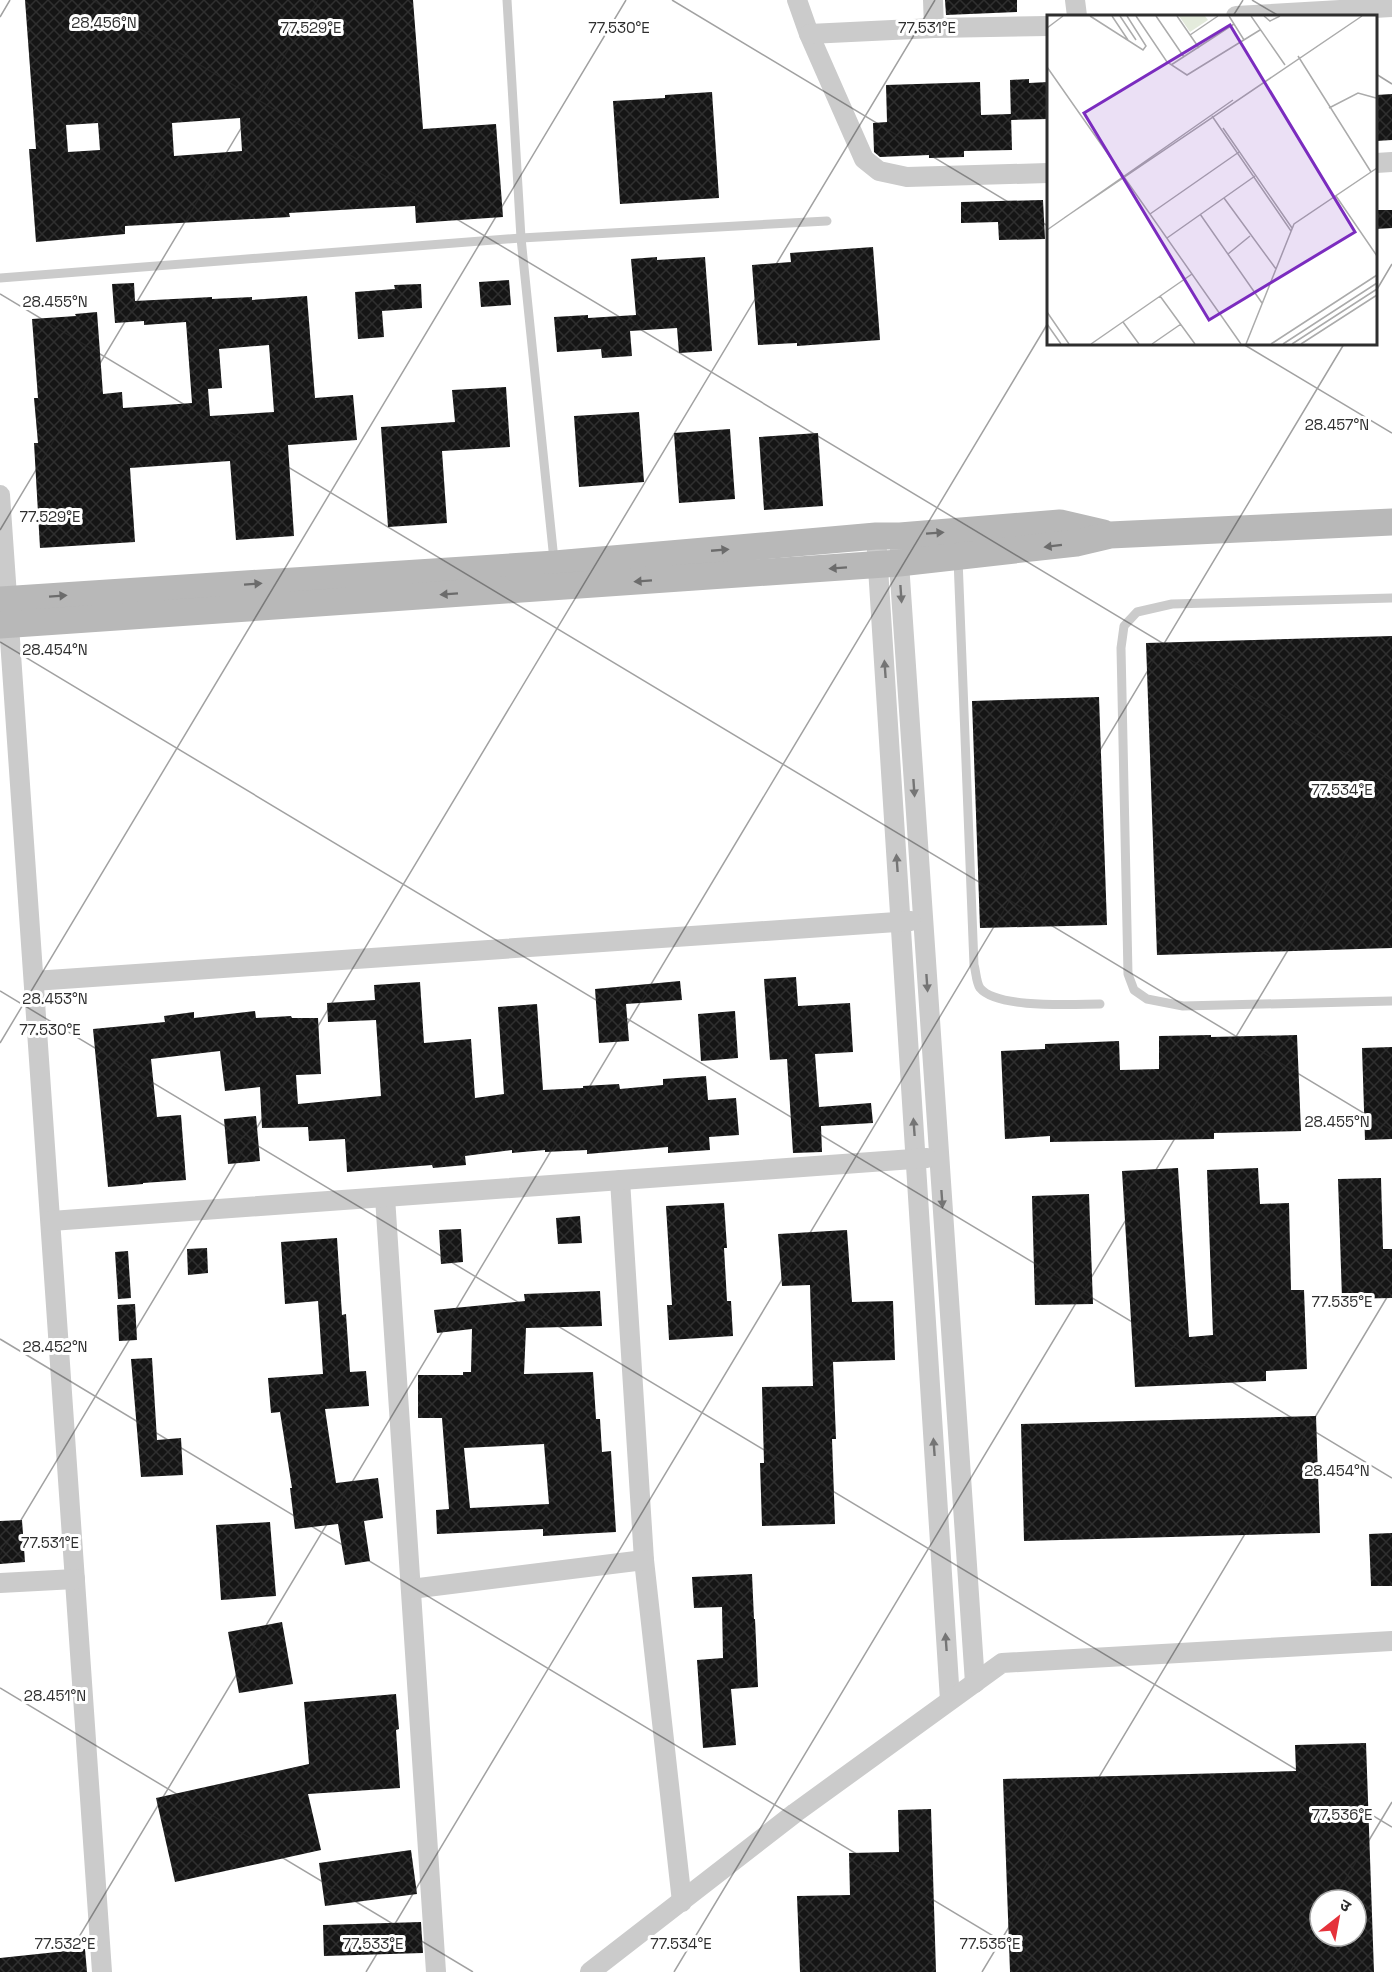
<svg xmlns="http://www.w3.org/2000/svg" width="1392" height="1972" font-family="'Space Grotesk','Noto Sans Devanagari',sans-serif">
<defs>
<pattern id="building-cross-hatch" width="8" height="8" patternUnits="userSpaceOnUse" patternTransform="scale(1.5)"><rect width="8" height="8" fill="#151515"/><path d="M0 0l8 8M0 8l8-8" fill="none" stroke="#2f2f2f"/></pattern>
</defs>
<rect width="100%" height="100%" fill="#fff"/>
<!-- building -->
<g fill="url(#building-cross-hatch)" fill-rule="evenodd">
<path d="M 25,0 L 413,0 L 423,129 L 496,124 L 503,217 L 416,223 L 415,206 L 357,209 L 289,213 L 290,217 L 125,226 L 125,234 L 36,242 L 29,149 L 36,149 ZM 240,118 L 242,151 L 174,156 L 172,123 ZM 98,123 L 100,150 L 68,152 L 66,125 Z"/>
<polygon points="945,0 1017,0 1017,12 946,15"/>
<polygon points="1029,79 1029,83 1048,82 1048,119 1011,120 1010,80"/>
<polygon points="980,82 981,115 1011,114 1012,150 964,151 964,157 929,158 929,155 880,157 874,152 873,123 887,122 886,85"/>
<polygon points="712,92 719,198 620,204 613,101 665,98 665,95"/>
<polygon points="1392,94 1392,140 1376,141 1376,95"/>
<polygon points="1043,200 1045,239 999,240 998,222 961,223 961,202"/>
<polygon points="1376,210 1392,210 1392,228 1376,229"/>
<polygon points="873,247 880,340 797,346 797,343 758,345 752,265 791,262 790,253"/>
<polygon points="657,257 657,260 705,257 712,351 679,353 677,328 630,331 632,356 602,358 601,349 557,352 554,317 588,315 588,318 636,315 631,259"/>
<polygon points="509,280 511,305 481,307 479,282"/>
<path d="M 134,283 L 135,301 L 212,297 L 212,299 L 252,297 L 252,300 L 307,296 L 315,398 L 353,395 L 357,440 L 288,445 L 294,536 L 236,540 L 230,461 L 130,468 L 135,542 L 40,548 L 34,443 L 38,443 L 34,398 L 38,398 L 32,319 L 76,316 L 75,314 L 97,312 L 103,394 L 122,392 L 123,408 L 192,403 L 186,322 L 144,325 L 144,321 L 115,323 L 112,284 ZM 269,345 L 274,412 L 210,416 L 208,389 L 222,388 L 219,349 Z"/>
<polygon points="421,284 422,308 382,311 384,337 358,339 355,292 395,289 394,285"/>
<polygon points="506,387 510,447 442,451 447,523 388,527 381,427 455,422 452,390"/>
<polygon points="639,412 644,482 579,487 574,416"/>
<polygon points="730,429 735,499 679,503 674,433"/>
<polygon points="818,433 823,506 764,510 759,437"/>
<polygon points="1392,636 1392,948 1157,955 1146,643"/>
<polygon points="1099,697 1107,925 980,928 972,701"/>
<polygon points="796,977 798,1006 850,1003 853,1052 815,1054 819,1107 871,1103 873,1123 821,1126 822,1152 793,1153 787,1059 770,1060 764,979"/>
<polygon points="680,981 682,1000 626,1004 629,1041 599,1043 595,989"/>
<polygon points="420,982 424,1043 471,1039 475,1098 504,1094 498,1007 537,1004 543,1090 583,1088 583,1086 619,1084 620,1089 663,1085 663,1079 706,1076 708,1100 736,1098 739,1135 709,1137 710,1150 668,1153 668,1147 587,1154 587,1150 545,1152 545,1150 512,1153 512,1150 465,1156 466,1165 433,1168 432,1165 347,1172 345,1139 309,1141 308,1127 262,1128 260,1087 225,1091 220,1051 151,1059 157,1117 181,1115 186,1180 143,1183 143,1184 108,1187 93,1029 165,1022 164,1016 194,1012 194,1018 255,1011 256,1018 291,1016 292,1018 318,1018 321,1074 296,1075 298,1104 381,1096 376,1020 328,1022 327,1003 375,1000 374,985"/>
<polygon points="735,1011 738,1058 701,1061 698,1014"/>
<polygon points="1211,1035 1211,1037 1297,1035 1301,1131 1214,1133 1214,1139 1050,1142 1050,1136 1005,1139 1001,1051 1045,1049 1045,1044 1119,1041 1120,1070 1159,1069 1159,1036"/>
<polygon points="1392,1047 1392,1139 1365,1140 1362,1048"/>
<polygon points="256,1116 260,1161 228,1164 224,1119"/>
<polygon points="1178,1168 1189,1337 1213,1335 1207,1170 1258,1168 1260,1204 1289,1203 1291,1290 1304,1290 1307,1369 1266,1371 1266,1381 1135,1387 1122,1171"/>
<polygon points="1381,1178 1383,1249 1392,1249 1392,1298 1342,1299 1338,1179"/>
<polygon points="1089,1194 1093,1304 1035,1305 1032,1196"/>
<polygon points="724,1203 727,1248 724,1248 727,1301 731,1301 733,1336 669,1340 667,1305 672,1305 666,1206"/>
<polygon points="580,1216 582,1243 558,1244 556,1218"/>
<polygon points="461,1229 463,1262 441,1264 439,1230"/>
<polygon points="847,1230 852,1302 893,1301 895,1360 833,1362 836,1439 832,1439 835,1524 762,1526 760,1463 764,1463 762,1387 813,1386 810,1285 782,1286 778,1234"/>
<polygon points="337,1238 342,1315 346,1314 350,1372 366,1371 369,1406 325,1409 336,1483 378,1478 383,1518 364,1521 370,1561 345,1565 338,1524 295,1529 290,1488 292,1488 280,1412 271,1413 268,1378 323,1374 318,1301 285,1304 281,1242"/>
<polygon points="207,1248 208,1273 188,1275 187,1249"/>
<polygon points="128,1251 131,1298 118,1299 115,1252"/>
<path d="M 600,1291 L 602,1326 L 526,1328 L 524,1374 L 593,1372 L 596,1419 L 600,1419 L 602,1452 L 611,1451 L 616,1532 L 543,1536 L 543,1529 L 437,1534 L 436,1510 L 449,1509 L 442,1418 L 418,1418 L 418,1375 L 463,1375 L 463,1372 L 471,1372 L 472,1329 L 437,1333 L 434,1310 L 525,1301 L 524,1294 ZM 544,1444 L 549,1504 L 470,1508 L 464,1448 Z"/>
<polygon points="135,1304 137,1340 119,1341 117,1305"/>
<polygon points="152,1358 157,1440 181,1438 183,1475 141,1477 131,1359"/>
<polygon points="1316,1416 1320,1533 1024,1541 1021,1424"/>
<polygon points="22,1520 25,1562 0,1564 0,1521"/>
<polygon points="270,1522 276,1596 221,1600 216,1525"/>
<polygon points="1392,1533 1392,1586 1371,1586 1369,1534"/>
<polygon points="752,1574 754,1619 755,1619 758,1687 731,1689 736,1745 703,1748 697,1660 723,1658 722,1607 694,1608 692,1577"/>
<polygon points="282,1622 293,1684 239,1693 228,1632"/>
<polygon points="396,1694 399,1729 396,1730 400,1788 308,1794 321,1850 175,1882 156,1798 309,1764 304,1702"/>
<path d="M 1366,1743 L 1374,1972 L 1010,1972 L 1003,1779 L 1296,1771 L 1295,1745 ZM 1320,1900 L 1356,1900 L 1356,1936 L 1320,1936 Z"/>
<polygon points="931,1809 936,1972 800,1972 797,1896 850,1895 849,1853 899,1852 898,1810"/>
<polygon points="411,1850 417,1894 325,1906 319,1863"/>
<polygon points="421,1922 423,1953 324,1956 323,1925"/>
<polygon points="85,1949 87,1972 0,1972 0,1958"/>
</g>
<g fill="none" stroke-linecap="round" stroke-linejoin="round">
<!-- lane -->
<g stroke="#cbcbcb" stroke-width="9">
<polyline points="507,0 521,238 554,560"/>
<polyline points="0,278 521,238 827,221"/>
<path d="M 958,559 L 974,965 C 976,971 976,982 980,988 C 997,1009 1074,1004 1100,1004"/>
<polyline points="1392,598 1172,604 1137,612 1124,626 1121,648 1128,974 1134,990 1147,999 1183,1006 1392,1001"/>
</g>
<!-- street -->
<g stroke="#cbcbcb" stroke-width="20">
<polyline points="797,0 809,34 864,159 879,171 907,177 1048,173"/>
<polyline points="933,0 934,28"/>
<polyline points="1075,0 1077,16"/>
<polyline points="1236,16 1392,7"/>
<polyline points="809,34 934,28 1048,26"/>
<polyline points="1376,163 1392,162"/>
<polyline points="0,495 102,1972"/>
<polyline points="876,536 950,1700"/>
<polyline points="900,550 899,563 975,1683"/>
<polyline points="34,981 911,921"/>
<polyline points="620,1180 644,1560 682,1902"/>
<polyline points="385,1197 436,1972"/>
<polyline points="51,1221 927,1158"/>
<polyline points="0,1583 75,1579"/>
<polyline points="411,1589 644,1560"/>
<polyline points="590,1972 795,1813 1002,1663 1392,1641"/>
</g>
<!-- secondary -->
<g stroke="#b8b8b8" stroke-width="27">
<polyline points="0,600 555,564 876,536 900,536 1060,523 1103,533"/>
<polyline points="0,625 899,563 1076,543 1110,535 1392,522"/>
</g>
</g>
<!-- one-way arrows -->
<defs><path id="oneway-solid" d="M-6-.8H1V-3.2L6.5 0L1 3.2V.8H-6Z" transform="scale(1.5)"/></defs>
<g fill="#6c6c6c">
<use href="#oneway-solid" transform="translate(935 533) rotate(-4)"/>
<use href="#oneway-solid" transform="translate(1053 546) rotate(173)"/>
<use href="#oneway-solid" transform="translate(720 550) rotate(-5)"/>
<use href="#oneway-solid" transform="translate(838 568) rotate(176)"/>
<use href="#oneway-solid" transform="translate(643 581) rotate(176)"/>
<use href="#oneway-solid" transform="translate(253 584) rotate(-4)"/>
<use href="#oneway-solid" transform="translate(449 594) rotate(176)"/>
<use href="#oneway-solid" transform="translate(58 596) rotate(-4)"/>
</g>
<g fill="#757575">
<use href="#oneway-solid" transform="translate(901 594) rotate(86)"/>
<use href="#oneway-solid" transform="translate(885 669) rotate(-94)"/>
<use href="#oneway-solid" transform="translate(914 788) rotate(86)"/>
<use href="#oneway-solid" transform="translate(897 863) rotate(-94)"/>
<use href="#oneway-solid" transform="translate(927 983) rotate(86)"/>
<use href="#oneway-solid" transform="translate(914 1127) rotate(-94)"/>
<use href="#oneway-solid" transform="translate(942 1199) rotate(86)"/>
<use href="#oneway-solid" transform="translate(934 1447) rotate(-94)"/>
<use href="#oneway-solid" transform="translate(946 1642) rotate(-94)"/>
</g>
<!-- ticks -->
<path fill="none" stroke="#2e2e2e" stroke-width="1.5" stroke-opacity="0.45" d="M 92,0 L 1392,781M 672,0 L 1048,226M 1252,0 L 1279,16M 1233,16 L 1243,0M 0,17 L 10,0M 1376,74 L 1392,84M 1376,291 L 1392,264M 0,294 L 1392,1130M 1243,344 L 1392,433M 0,530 L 318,0M 0,642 L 1392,1478M 0,991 L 1392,1827M 0,1043 L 626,0M 0,1339 L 1053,1972M 0,1555 L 935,0M 0,1688 L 473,1972M 1333,1900 L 1392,1802M 58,1972 L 1048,323M 366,1972 L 1344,344M 674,1972 L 1392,777M 982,1972 L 1392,1289M 1290,1972 L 1320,1922"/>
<!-- overview -->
<g transform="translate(1047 15)">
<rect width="330" height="330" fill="#fff"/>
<path d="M 132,1 L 158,1 L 161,5 L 143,17 Z" fill="#e4ebdc"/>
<path fill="none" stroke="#ababab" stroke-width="1.5" d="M 43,1 L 96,35 L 99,31 L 80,1M 65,1 L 81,25M 73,1 L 89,25M 89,1 L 120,47 L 140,60 L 213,15M 109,1 L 137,42M 130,1 L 152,33M 182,1 L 197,25M 204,1 L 238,50M 217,1 L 223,6 L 233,1M 0,13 L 16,1M 143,20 L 171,1M 251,41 L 324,157M 124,50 L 187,9M 0,52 L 194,329M 282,93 L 311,78 L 329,83M 165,101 L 244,216M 176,113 L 245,213M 289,181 L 330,241M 177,183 L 229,254M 103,199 L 192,137M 153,199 L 215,288M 17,203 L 315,1M 0,215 L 186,85M 120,223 L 208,161M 181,239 L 203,221M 113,281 L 148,329M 0,297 L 22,329M 76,307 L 92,329M 0,309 L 14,329M 44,329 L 145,259M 105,329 L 134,309M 199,329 L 247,209 L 330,153M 224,329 L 330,260M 236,329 L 330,268M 245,329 L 330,274M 254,329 L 330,280"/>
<path fill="#7b2cbf" fill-opacity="0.15" stroke="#7b2cbf" stroke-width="3" d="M 183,10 L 308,217 L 162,305 L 37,98 Z"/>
<rect width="330" height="330" fill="none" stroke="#2e2e2e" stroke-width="3"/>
</g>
<g font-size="15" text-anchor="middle" fill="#2e2e2e" stroke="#fff" stroke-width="6" stroke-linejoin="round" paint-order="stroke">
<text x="104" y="28">28.456°N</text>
<text x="311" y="33">77.529°E</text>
<text x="619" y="33">77.530°E</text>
<text x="927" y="33">77.531°E</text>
<text x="55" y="307">28.455°N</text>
<text x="1337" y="430">28.457°N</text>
<text x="50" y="522">77.529°E</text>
<text x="55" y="655">28.454°N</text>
<text x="1342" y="795">77.534°E</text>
<text x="55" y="1004">28.453°N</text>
<text x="50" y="1035">77.530°E</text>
<text x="1337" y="1127">28.455°N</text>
<text x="1342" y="1307">77.535°E</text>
<text x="55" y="1352">28.452°N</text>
<text x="1337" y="1476">28.454°N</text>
<text x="50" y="1548">77.531°E</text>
<text x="55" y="1701">28.451°N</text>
<text x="1342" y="1820">77.536°E</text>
<text x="65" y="1949">77.532°E</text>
<text x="373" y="1949">77.533°E</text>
<text x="681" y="1949">77.534°E</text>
<text x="990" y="1949">77.535°E</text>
</g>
<!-- north arrow -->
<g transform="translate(1338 1918) rotate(31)"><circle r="28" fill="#ffffff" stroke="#ababab" stroke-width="1.5"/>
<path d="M0-4.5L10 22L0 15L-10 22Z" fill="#e5313a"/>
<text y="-9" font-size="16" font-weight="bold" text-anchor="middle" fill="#2e2e2e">उ</text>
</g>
</svg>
